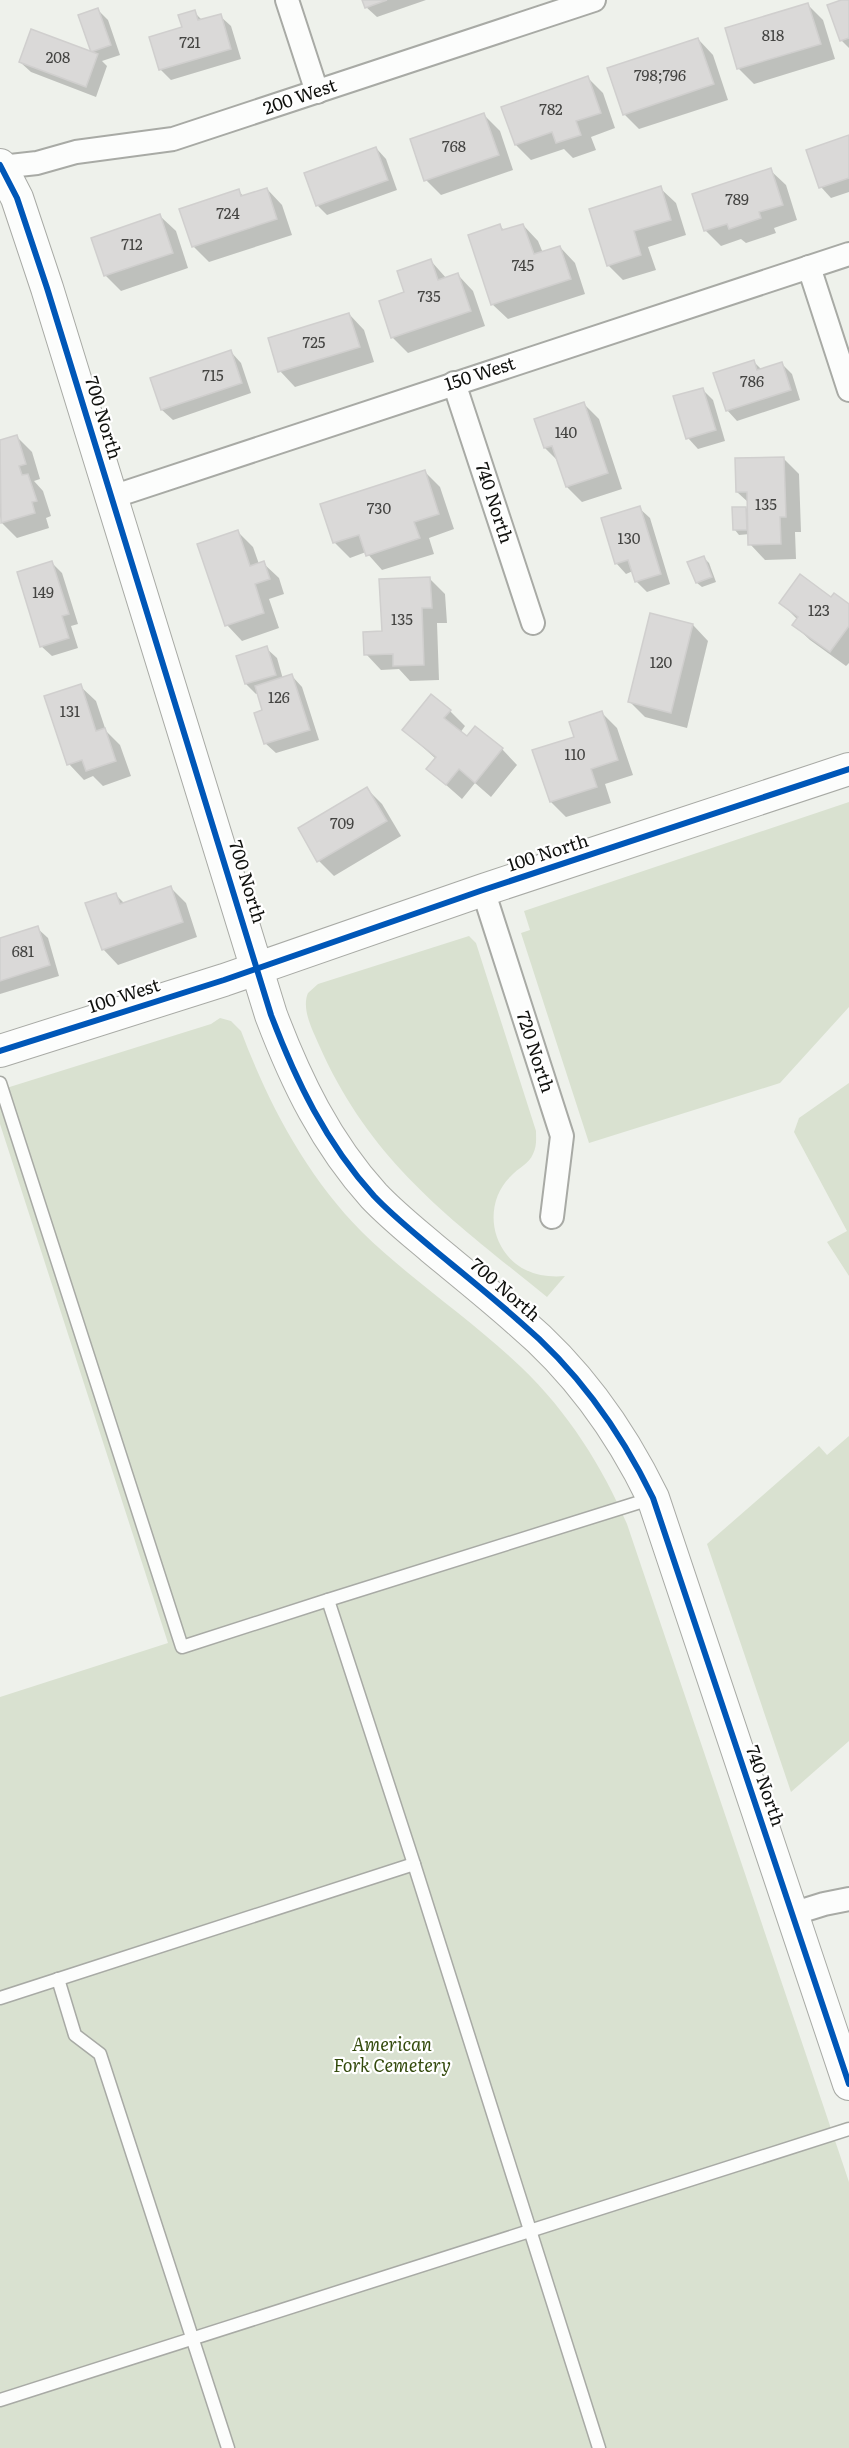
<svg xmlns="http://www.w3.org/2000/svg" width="849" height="2448" font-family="Literata,serif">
<rect width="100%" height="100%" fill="#eef1eb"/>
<!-- green -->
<g fill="#d9e1d0">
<polygon points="849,802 849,1007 780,1083 589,1143 521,933 530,930 524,911"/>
<path d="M 469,936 L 476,943 L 536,1131 C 536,1139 537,1146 533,1154 C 529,1164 518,1168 511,1176 C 489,1197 488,1232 507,1255 C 522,1273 543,1278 565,1276 L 547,1297 C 451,1219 371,1163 319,1045 C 313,1031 301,1009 308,993 L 318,984 Z"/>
<path d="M 220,1018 L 231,1021 L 241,1031 C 269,1105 306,1175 362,1232 C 412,1281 471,1319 521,1367 C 568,1412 602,1466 627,1524 L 849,2182 L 849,2448 L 0,2448 L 0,1697 L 168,1643 L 0,1124 L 0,1090 L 211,1024 Z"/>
<polygon points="849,1083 849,1276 827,1242 847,1231 794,1132 799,1118"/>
<polygon points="849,1436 849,1741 791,1792 707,1544 819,1446 827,1455"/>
</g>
<!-- shadow -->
<g fill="#0003">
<polygon points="364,0 426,0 377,17 366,7"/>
<polygon points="846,0 849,0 849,48 841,40"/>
<polygon points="808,5 823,20 835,59 754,84 738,68"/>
<polygon points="98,10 108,20 120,55 102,61 107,66 96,97 31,72 20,62 32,31 98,56 92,51"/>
<polygon points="194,12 203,21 220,16 231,26 241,59 171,80 160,69"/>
<polygon points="698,39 713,55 728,100 639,129 624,114"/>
<polygon points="588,78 603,93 615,128 591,137 596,150 573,158 564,149 531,160 516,145"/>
<polygon points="484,115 500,131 513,170 441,195 426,180"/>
<polygon points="849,137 849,192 831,198 821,187"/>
<polygon points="376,148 386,159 397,190 327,215 317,205"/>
<polygon points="770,170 786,185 797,220 774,228 776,233 746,243 741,239 721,246 705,230"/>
<polygon points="660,188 676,203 686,235 648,247 656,270 623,280 608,265"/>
<polygon points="267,189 282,205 292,235 209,262 194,247 181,210 239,191 244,197"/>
<polygon points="160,216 176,231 188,268 121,291 105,275"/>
<polygon points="523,225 538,241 543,253 560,247 575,263 585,294 508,319 492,304 500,226 505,231"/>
<polygon points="431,261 447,279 458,275 473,291 485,326 408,353 392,337 406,293"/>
<polygon points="349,314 364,330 374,362 295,387 280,371"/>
<polygon points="231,352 241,363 251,393 173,420 162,410"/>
<polygon points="754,362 762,370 782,364 792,374 800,400 737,421 727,410"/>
<polygon points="702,389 713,400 725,441 698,449 688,438"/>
<polygon points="584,404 599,419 622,489 582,502 567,487 558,461 545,448"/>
<polygon points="16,436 32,452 40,479 34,481 43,491 51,516 46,518 49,528 17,538 2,523 0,516 0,441"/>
<polygon points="783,458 799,474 801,532 795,532 796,559 765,560 750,544 750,534 739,535 735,530 746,508 749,512 749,503 737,492"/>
<polygon points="424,471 440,487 454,529 429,538 434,554 382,570 366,552 350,558 334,542"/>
<polygon points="639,508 650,518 670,584 647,592 636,581 633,571 626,574 616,563"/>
<polygon points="238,532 253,547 259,564 263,563 279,578 284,594 269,599 279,628 242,641 227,625"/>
<polygon points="704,558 709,563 716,582 702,587 697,583"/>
<polygon points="52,563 62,573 78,624 71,626 78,648 52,656 41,646"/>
<polygon points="430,579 445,594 447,623 437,623 439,680 410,681 399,669 381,670 366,654"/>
<polygon points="832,599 849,606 849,663 846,666 810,640 794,625 798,620 781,603"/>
<polygon points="693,625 708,641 687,728 645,717 630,702"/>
<polygon points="266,648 277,658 283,679 292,676 302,687 319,740 276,753 265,743 264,711 259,693 256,694 246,684"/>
<polygon points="80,686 96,701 106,731 120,745 131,776 103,786 93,776 84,780 69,764"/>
<polygon points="450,711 465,726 460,733 467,738 502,749 517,765 491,797 475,783 462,799 428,769 436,759 404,730"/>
<polygon points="602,713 617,728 633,775 605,784 611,803 566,817 551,802 576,738"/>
<polygon points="367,789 382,804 401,836 334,876 319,861"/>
<polygon points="171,888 186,903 197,937 118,965 103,949 115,894 125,904"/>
<polygon points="37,928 48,938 59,976 0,994 0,940"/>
</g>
<!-- building -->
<g fill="#dad9d8" stroke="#d0cfce" stroke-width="1.5">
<polygon points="362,0 387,0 365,8"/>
<polygon points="841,0 849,0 849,38 840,41 827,5"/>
<polygon points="808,3 821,44 737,69 725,28"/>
<polygon points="98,8 111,45 91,52 78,15"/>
<polygon points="195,10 198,20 221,14 231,49 159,70 149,37 182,27 178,15"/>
<polygon points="31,29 98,54 86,87 19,62"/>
<polygon points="698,38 714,84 623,115 607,68"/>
<polygon points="588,76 601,113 576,121 581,135 556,143 552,132 515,145 501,107"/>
<polygon points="484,113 499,155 424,181 410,139"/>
<polygon points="849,135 849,178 819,188 806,150"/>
<polygon points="376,147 388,180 316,206 304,173"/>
<polygon points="771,168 783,205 759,212 761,218 729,229 727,224 704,231 692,194"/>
<polygon points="661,186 671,220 634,231 641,255 607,266 589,209"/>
<polygon points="267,188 277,219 192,247 179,209 239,189 241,196"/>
<polygon points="160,214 173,253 104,276 91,238"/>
<polygon points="500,224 502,230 523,224 534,254 560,246 571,279 491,305 468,235"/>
<polygon points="431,259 438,280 458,273 471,311 391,338 379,301 404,292 397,271"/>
<polygon points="349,313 360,347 278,372 268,338"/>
<polygon points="231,350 242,383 161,410 150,378"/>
<polygon points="754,360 757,370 782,362 791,390 726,411 713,373"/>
<polygon points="703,388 716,430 686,439 673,396"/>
<polygon points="584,402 608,473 566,487 552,446 544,448 534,419"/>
<polygon points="17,435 26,464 19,466 22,475 28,474 37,501 32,502 35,513 1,523 0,440"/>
<polygon points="784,457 786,517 780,517 781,544 748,545 747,492 736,492 735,458"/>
<polygon points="425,470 439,514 414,522 420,538 366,556 359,535 333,543 320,504"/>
<polygon points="640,506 661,574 635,582 628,560 615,564 601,518"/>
<polygon points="732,507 746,507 747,530 733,530"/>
<polygon points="238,530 250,566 264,561 270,579 255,584 264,613 225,626 197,544"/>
<polygon points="704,556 712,577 696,583 687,562"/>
<polygon points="52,561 69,614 62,616 69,638 40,647 17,572"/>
<polygon points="800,574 831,597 834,593 849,604 849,626 830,652 792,625 798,617 779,603"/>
<polygon points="430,577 432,608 422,608 424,665 393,666 393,654 364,655 363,632 382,631 379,579"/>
<polygon points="650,613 693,624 671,713 628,702"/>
<polygon points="267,646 276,675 245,684 236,656"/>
<polygon points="292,674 310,730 264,744 254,713 262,710 255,686"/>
<polygon points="81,684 96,731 105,728 116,761 86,771 82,760 67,765 44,696"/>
<polygon points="431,694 451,710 444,718 467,736 475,726 503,748 475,783 459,769 446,785 426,769 436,757 402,730"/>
<polygon points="602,711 618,760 591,769 597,787 550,802 532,750 574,737 569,722"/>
<polygon points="367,787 387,821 317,862 298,828"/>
<polygon points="171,886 183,922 102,950 85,903 116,893 120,904"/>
<polygon points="38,926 50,965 0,981 0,938"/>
</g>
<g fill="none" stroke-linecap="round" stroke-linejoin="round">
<!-- lane casing -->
<g stroke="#a8aaa5" stroke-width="15">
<g id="lane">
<polyline points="0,1083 182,1647 328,1600"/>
<polyline points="58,1979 75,2035 100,2054 228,2448"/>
<polyline points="0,1998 414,1864"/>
<polyline points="0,2400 849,2129"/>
<polyline points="599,2448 414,1864 328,1600 653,1498"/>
</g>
</g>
<!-- street casing -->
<g stroke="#a8aaa5" stroke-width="26">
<g id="street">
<polyline points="287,0 317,92"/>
<polyline points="0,167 37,163 76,152 173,139 594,0"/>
<polyline points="809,267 849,390"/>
<polyline points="454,383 533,623"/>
<polyline points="112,497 849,254"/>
<polyline points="483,890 562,1136 552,1217"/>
<polyline points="792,1914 824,1904 849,1899"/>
</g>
</g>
<!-- secondary casing -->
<g stroke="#a8aaa5" stroke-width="34">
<g id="secondary">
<path d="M 0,165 L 17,198 L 47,288 L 271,1015 C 296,1081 326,1143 374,1196 C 392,1215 412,1231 432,1248 C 461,1272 491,1296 519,1321 C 577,1370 620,1430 653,1498 L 849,2084"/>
<polyline points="0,1051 224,980 483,890 849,769"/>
</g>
</g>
<!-- lane -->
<use href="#lane" stroke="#fcfdfc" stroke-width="12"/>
<!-- street -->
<use href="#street" stroke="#fcfdfc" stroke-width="22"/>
<!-- secondary -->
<use href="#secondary" stroke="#fcfdfc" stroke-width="32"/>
<!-- cycleway casing -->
<g stroke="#fff" stroke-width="10">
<g id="cycleway">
<path d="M 0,165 L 17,198 L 47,288 L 271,1015 C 296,1081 326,1143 374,1196 C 392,1215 412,1231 432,1248 C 461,1272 491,1296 519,1321 C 577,1370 620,1430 653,1498 L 849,2084"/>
<polyline points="0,1051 224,980 483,890 849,769"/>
</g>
</g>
<!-- cycleway -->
<use href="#cycleway" stroke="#0057b8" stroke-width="6"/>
</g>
<g text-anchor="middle" stroke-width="4.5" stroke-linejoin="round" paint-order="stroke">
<!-- number labels -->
<g font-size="15" fill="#444442">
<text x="773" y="41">818</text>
<text x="190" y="48">721</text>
<text x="58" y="63">208</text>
<text x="660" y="81">798;796</text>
<text x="551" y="115">782</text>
<text x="454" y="152">768</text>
<text x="737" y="205">789</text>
<text x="228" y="219">724</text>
<text x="132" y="250">712</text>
<text x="523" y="271">745</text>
<text x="429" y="302">735</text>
<text x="314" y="348">725</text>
<text x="213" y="381">715</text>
<text x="752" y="387">786</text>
<text x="566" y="438">140</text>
<text x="766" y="510">135</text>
<text x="379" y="514">730</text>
<text x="629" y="544">130</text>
<text x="43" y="598">149</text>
<text x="819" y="616">123</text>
<text x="402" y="625">135</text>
<text x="661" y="668">120</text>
<text x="279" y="703">126</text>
<text x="70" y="717">131</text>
<text x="575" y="760">110</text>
<text x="342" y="829">709</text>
<text x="23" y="957">681</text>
</g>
<!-- street labels -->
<g font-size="18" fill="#10110e" stroke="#fff">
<text transform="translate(300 97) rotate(-19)" y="6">200 West</text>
<text transform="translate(480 374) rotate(-18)" y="6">150 West</text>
<text transform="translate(103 418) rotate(73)" y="6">700 North</text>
<text transform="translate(494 503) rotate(72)" y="6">740 North</text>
<text transform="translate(548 853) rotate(-18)" y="6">100 North</text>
<text transform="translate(247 882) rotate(73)" y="6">700 North</text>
<text transform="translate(124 996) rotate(-18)" y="6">100 West</text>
<text transform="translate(535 1052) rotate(72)" y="6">720 North</text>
<text transform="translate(505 1290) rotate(41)" y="6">700 North</text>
<text transform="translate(765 1786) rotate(71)" y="6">740 North</text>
</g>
<!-- park labels -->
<g font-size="18" font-style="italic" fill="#344b0d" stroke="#fff">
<text x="392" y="2051">American<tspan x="392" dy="21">Fork Cemetery</tspan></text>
</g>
</g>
</svg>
